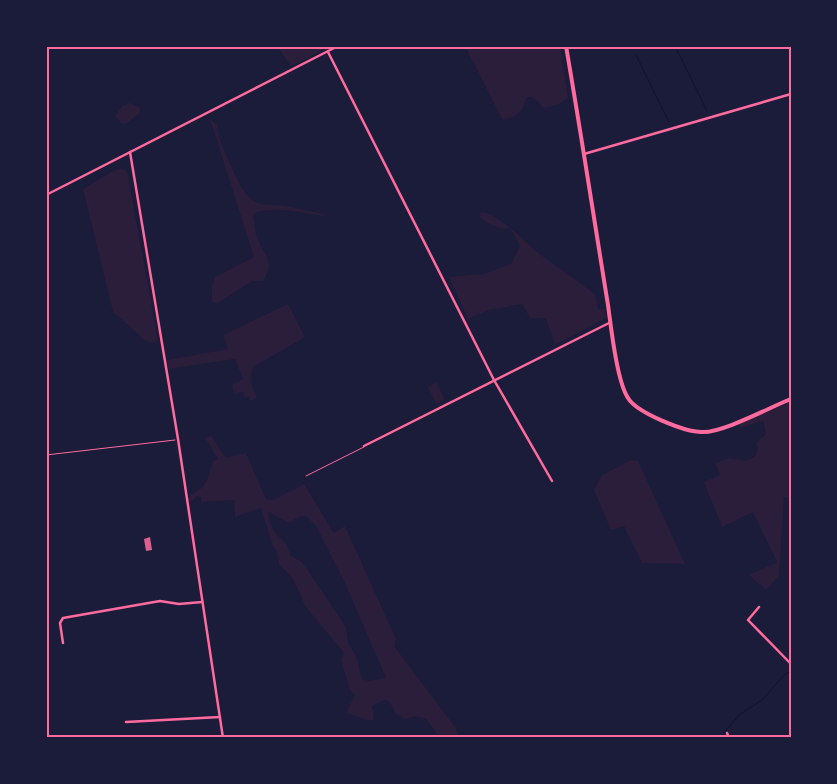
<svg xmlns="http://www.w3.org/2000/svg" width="837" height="784" font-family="Arial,sans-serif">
<rect width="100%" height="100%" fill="#1b1b3a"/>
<!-- green -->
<g fill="#2a1e3b" fill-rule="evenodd">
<polygon points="277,46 331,46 291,66"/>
<path d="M 465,46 L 560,46 L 568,98 L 557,105 L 543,108 C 539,103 534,94 526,98 C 524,110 516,120 502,119 Z"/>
<polygon points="130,103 140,108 140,113 126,124 121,123 115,116 122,106"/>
<path d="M 210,119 L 217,125 C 218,140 226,154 232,168 C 255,220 260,197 304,210 C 311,212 319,212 326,216 C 305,214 275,205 255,213 L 253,216 C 255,224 255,233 258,240 C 266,258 275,261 263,281 L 252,281 L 218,303 L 212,302 L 212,285 L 215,277 L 254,257 Z"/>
<polygon points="123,169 127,171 158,340 155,343 146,341 113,312 83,189 115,170"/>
<path d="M 481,212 C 499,213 526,244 541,255 C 559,268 577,281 595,294 L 598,309 L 605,309 L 606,318 L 555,345 L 546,318 L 530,318 L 522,304 L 489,310 L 468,319 L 449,277 L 484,274 L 511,264 L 520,246 L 510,228 C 498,231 489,223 479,217 Z"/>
<polygon points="288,304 305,337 253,367 250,381 257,398 250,401 249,396 245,398 243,392 234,393 232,385 243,379 235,359 168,369 167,360 228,349 223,335"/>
<polygon points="436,382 445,399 436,404 428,387"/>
<polygon points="791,402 791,498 784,497 779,576 766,590 749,575 777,562 753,512 722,527 704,482 720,475 715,463 729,458 746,461 755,456 758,448 756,443 766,434 763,421 740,428 738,424"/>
<path d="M 211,436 L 226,458 L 246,453 L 266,499 L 272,500 L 304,484 L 334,533 L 345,526 L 396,639 L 394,646 L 455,727 L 459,738 L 440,738 L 426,719 L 415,716 L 405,719 L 396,714 L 389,701 L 384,700 L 372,706 L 374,718 L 371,721 L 346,713 L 355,695 L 350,690 L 341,660 L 344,653 L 305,606 L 294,580 L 279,564 L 277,551 L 273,547 L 261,508 L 235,517 L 234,500 L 201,502 L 201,497 L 197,496 L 192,501 L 189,500 L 191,494 C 207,489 209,475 213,461 L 218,459 L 205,438 ZM 267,511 L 289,523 L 300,516 L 306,516 L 316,526 L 345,583 L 386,678 L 368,681 L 362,679 L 356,656 L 348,643 L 346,627 L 302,562 L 291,556 L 287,545 L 273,530 Z"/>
<polygon points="631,460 638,461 685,564 642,563 624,526 611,530 594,490 602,475"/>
</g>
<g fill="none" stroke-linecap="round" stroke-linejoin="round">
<!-- stream -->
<g stroke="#12122b" stroke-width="1">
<polyline points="675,46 707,111"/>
<polyline points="636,55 669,122"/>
<polyline points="720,738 739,715 762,700 784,675 791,671"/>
</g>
</g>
<!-- building -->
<polygon fill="#dd5f8e" points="150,537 152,550 146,551 144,539"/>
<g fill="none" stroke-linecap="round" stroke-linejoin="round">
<!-- path -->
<polyline stroke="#ff6b9d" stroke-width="1" points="46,455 175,440"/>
<!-- service -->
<polyline stroke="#ff6b9d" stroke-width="1" points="306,476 364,447"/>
<!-- minor -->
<g stroke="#ff6b9d" stroke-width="2.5">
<polyline points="328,52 494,380 552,481"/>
<polyline points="130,152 178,439 223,738"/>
<polyline points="584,154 791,94"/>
<polyline points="46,195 338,46"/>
<polyline points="364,446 611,322"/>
<polyline points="759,607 748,620 791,664"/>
<polyline points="63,643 60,623 63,618 160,601 179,604 202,602"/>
<polyline points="126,722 220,717"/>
<polyline points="727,733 729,738"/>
</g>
<!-- secondary -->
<path stroke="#ff6b9d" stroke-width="4" d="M 566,46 C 581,133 594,219 608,305 C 611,327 617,382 628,398 C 637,413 685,432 702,432 C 723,433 770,407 791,399"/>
</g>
<!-- border -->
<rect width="837" height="784" fill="none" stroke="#1b1b3a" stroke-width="95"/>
<rect x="48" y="48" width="742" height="688" fill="none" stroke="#ff6b9d" stroke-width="2"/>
</svg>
